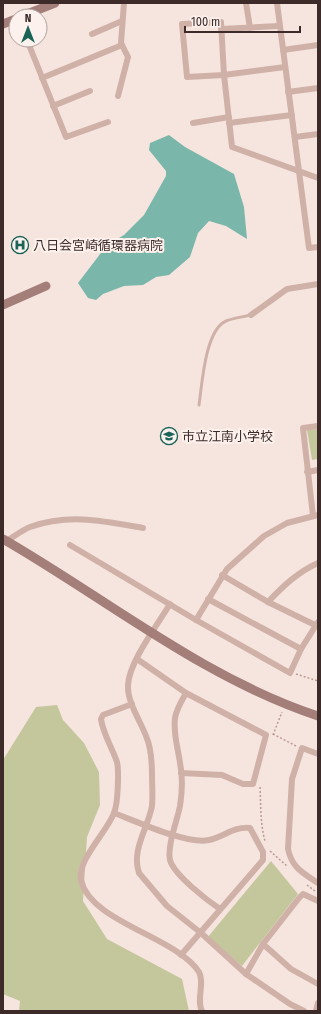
<svg xmlns="http://www.w3.org/2000/svg" width="321" height="1014" font-family="'Fira Sans Condensed','Noto Sans JP',sans-serif">
<rect width="100%" height="100%" fill="#f6e5df"/>
<!-- green -->
<g fill="#c4c79c">
<polygon points="318,429 318,459 312,460 307,430"/>
<polygon points="57,705 63,720 84,743 99,772 100,805 87,837 83,901 107,939 182,979 189,1011 19,1011 20,1001 3,994 3,760 36,707"/>
<polygon points="271,861 298,894 242,966 207,938"/>
</g>
<!-- water -->
<polygon fill="#7ab7aa" points="169,135 185,147 234,174 244,207 247,239 226,226 209,221 198,233 190,257 169,275 156,277 143,285 124,286 103,294 96,300 88,298 78,283 107,245 124,235 144,215 166,176 166,171 149,150 150,143"/>
<g fill="none" stroke-linecap="round" stroke-linejoin="round">
<!-- path -->
<g stroke="#bc9a92" stroke-width="1.5" stroke-dasharray="2 2" stroke-linecap="butt">
<polyline points="296,674 318,681"/>
<polyline points="273,734 296,746"/>
<polyline points="273,735 282,712"/>
<path d="M 260,787 C 261,805 260,823 265,841"/>
<polyline points="270,851 287,866"/>
<polyline points="307,885 315,891"/>
</g>
<!-- lane -->
<path stroke="#d0b1a8" stroke-width="3" d="M 199,405 C 202,385 205,330 226,321 C 233,318 243,317 251,315"/>
<!-- street -->
<g stroke="#d0b1a8" stroke-width="6">
<polyline points="246,3 250,28"/>
<polyline points="277,3 309,248 318,247"/>
<polyline points="221,29 279,26"/>
<polyline points="92,34 122,21"/>
<polyline points="27,40 66,137 108,122"/>
<polyline points="283,50 318,45"/>
<polyline points="285,67 224,75 187,77 182,24 221,22 224,75 232,147 318,178"/>
<polyline points="42,78 122,45"/>
<polyline points="288,92 318,88"/>
<polyline points="118,96 128,57 121,43 124,3"/>
<polyline points="53,106 90,91"/>
<polyline points="193,123 229,117"/>
<polyline points="229,123 292,115"/>
<polyline points="295,137 318,134"/>
<polyline points="251,315 287,289 318,284"/>
<polyline points="307,472 318,470"/>
<polyline points="313,516 303,428 318,426"/>
<path d="M 6,541 C 14,537 22,530 30,527 C 69,513 104,521 143,528"/>
<polyline points="70,545 196,620 290,673 301,649 318,622"/>
<polyline points="222,575 268,602 315,625"/>
<polyline points="208,599 301,649"/>
<path d="M 268,602 C 283,586 298,572 318,563"/>
<path d="M 170,604 C 158,624 129,662 128,685 C 127,702 140,720 146,736 C 151,747 152,764 152,775 C 152,785 153,796 152,806 C 148,828 131,850 139,873 L 167,906 L 201,933 L 246,974 L 290,1004 L 304,1011"/>
<polyline points="196,620 227,569 264,536 287,523 318,515"/>
<polyline points="137,659 186,693 266,735 253,784 243,784 222,775 181,773"/>
<path d="M 186,693 C 182,700 176,710 175,718 C 173,734 178,748 180,763 C 183,777 182,793 180,806 C 177,821 167,846 170,860 C 174,875 208,901 220,909"/>
<path d="M 132,704 L 103,715 L 101,719 C 103,734 112,747 117,762 C 119,771 118,804 114,813 C 107,832 77,860 81,880 C 90,922 177,937 199,972 C 205,983 196,1000 202,1011"/>
<path d="M 318,754 L 302,748 L 292,779 L 288,849 C 292,868 303,873 318,883"/>
<path d="M 114,813 C 136,821 187,845 209,840 C 223,837 235,826 250,828 L 263,852 L 263,860 L 181,955"/>
<polyline points="263,944 291,969 318,984"/>
<polyline points="246,974 263,944 299,898 303,894 318,901"/>
<polyline points="316,1011 318,1003"/>
</g>
<!-- secondary -->
<g stroke="#a47e79" stroke-width="9">
<polyline points="22,16 55,3"/>
<polyline points="3,24 16,19"/>
<polyline points="3,305 46,286"/>
<path d="M 3,539 C 107,599 203,678 318,716"/>
</g>
</g>
<!-- icons -->
<defs>
<g id="hospital-ring" transform="scale(0.9)"><circle r="9.5" fill="#fcf1ec" stroke="#196456" stroke-width="1.5"/><path d="M-5-5h3v3.5h4V-5h3V5h-3V1.5h-4V5h-3Z" fill="#196456"/></g>
<g id="school-ring" transform="scale(0.9)"><circle r="9.5" fill="#fcf1ec" stroke="#196456" stroke-width="1.5"/><path d="M0-5L7-2L0 1L-7-2ZM-4 1L0 2.5L4 1V4Q0 6-4 4Z" fill="#196456"/></g>
</defs>
<g fill-rule="evenodd">
<use href="#hospital-ring" x="20" y="245"/>
<use href="#school-ring" x="169" y="436"/>
</g>
<g text-anchor="middle" stroke-width="4" stroke-linejoin="round" paint-order="stroke">
<!-- poi labels -->
<g font-size="13" fill="#3c2b29" stroke="#fcf1ec" text-anchor="start">
<text x="33" y="250">八日会宮崎循環器病院</text>
<text x="182" y="441">市立江南小学校</text>
</g>
</g>
<!-- border -->
<rect width="321" height="1014" fill="none" stroke="#3c2b29" stroke-width="8"/>
<!-- north arrow -->
<g transform="translate(28 28)"><circle r="19" fill="#fcf1ec" stroke="#afa29e"/>
<path d="M0-3L7 15L0 10L-7 15Z" fill="#196456"/>
<text y="-6" font-size="11" font-weight="bold" text-anchor="middle" fill="#3c2b29">N</text>
</g>
<!-- scale -->
<path d="M185 26v6h115v-6" fill="none" stroke="#3c2b29" stroke-width="2"/>
<text x="191" y="26" font-size="12" fill="#3c2b29" stroke="#fcf1ec" stroke-width="3" paint-order="stroke">100 m</text>
</svg>
